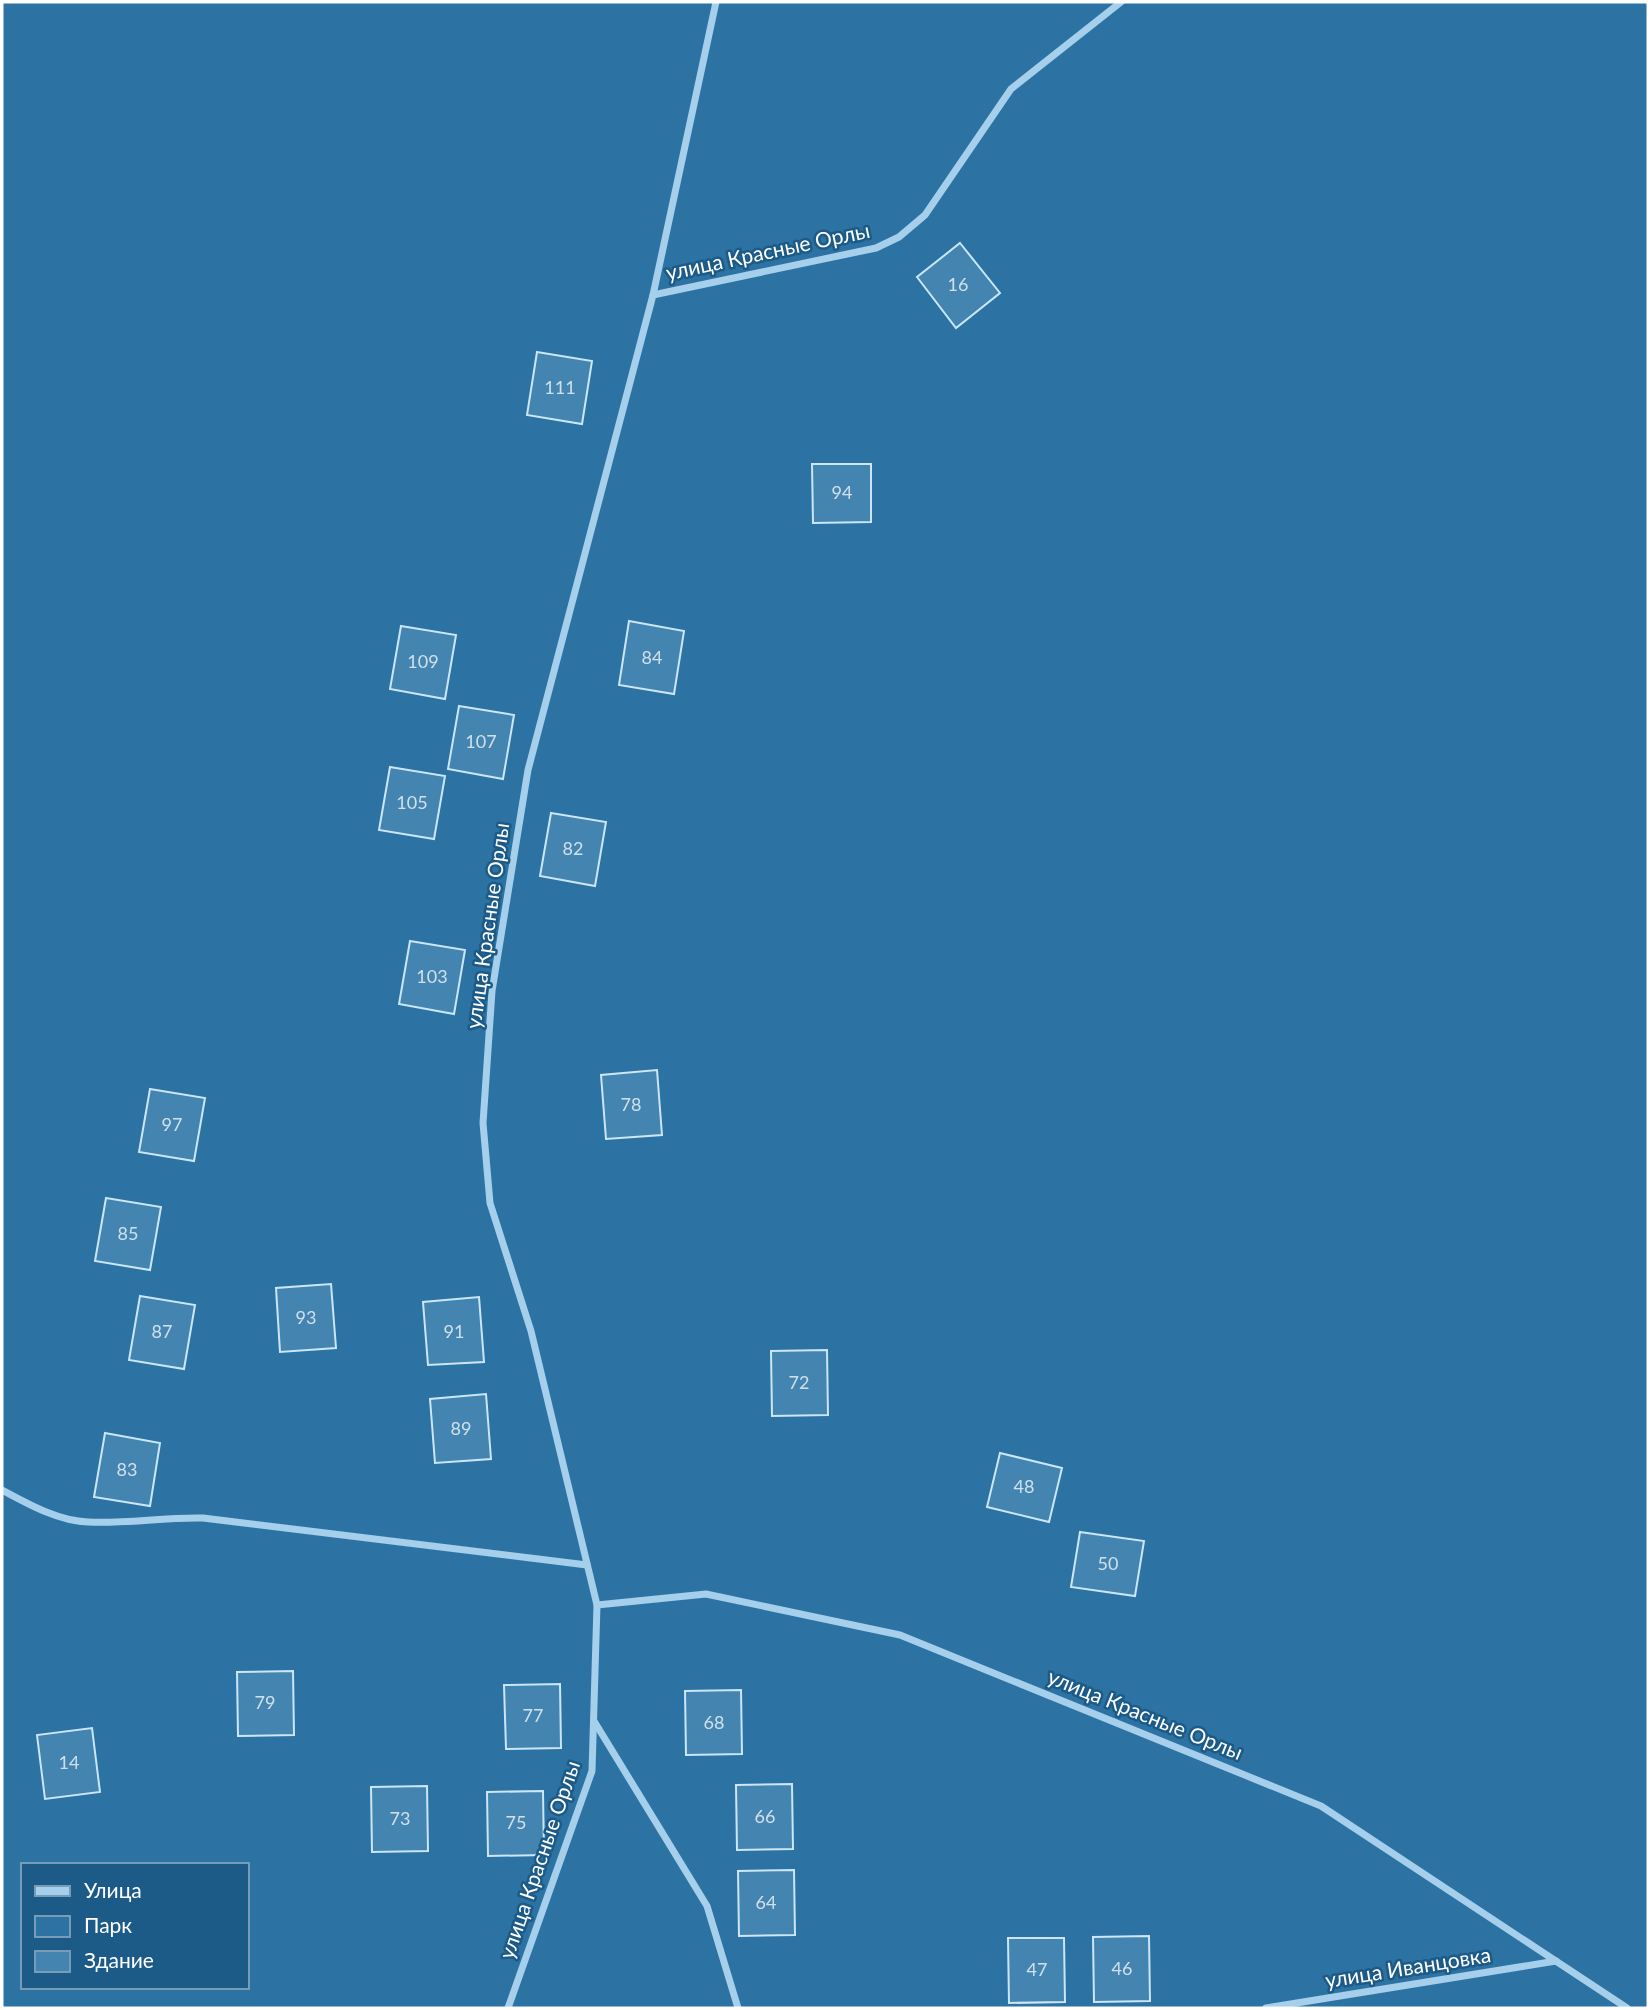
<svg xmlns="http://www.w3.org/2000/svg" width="1650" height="2010" font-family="Lato,sans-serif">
<rect width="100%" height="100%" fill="#1c5a87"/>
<!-- green -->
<path fill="#2c73a4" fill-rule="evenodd" d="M 2,2 L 1648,2 L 1648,2008 L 2,2008 ZM 23,1865 L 247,1865 L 247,1987 L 23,1987 Z"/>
<!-- building -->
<g fill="#4484b0" stroke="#cae6f8" stroke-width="2">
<polygon points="960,243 1000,293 956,328 917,277"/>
<polygon points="537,352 592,361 582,424 527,415"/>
<polygon points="812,464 871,464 871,522 813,523"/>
<polygon points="629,621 684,631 674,694 619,685"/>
<polygon points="401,626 456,635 445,699 390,689"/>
<polygon points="459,706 514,715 503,779 448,769"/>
<polygon points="390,767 445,776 434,839 379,830"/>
<polygon points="551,813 606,822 595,886 540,876"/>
<polygon points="410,941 465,950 454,1014 399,1004"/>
<polygon points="657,1070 662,1135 606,1139 601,1075"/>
<polygon points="150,1089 205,1098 194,1161 139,1152"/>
<polygon points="106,1198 161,1207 150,1270 95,1261"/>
<polygon points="331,1284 336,1348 280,1352 276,1288"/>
<polygon points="140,1296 195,1305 184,1369 129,1360"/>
<polygon points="479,1297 484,1362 428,1365 423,1302"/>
<polygon points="827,1350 828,1415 772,1416 771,1351"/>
<polygon points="486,1394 491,1459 435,1463 430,1399"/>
<polygon points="105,1433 160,1443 150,1506 94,1497"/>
<polygon points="1000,1453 1062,1468 1049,1522 987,1507"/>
<polygon points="1080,1532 1144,1541 1135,1596 1071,1587"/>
<polygon points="293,1671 294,1735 238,1736 237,1672"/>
<polygon points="560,1684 561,1748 506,1749 504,1685"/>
<polygon points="741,1690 742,1754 686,1755 685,1691"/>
<polygon points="92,1728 100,1792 45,1799 37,1735"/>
<polygon points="792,1784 793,1849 737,1850 736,1785"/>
<polygon points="427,1786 428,1851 372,1852 371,1787"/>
<polygon points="543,1791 544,1855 488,1856 487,1792"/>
<polygon points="794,1870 795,1935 739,1936 738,1871"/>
<polygon points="1149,1936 1150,2001 1094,2002 1093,1937"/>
<polygon points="1008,1938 1064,1938 1065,2002 1009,2003"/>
</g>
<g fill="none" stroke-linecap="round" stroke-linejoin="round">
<!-- minor -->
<g stroke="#a5cfeb" stroke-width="7">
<polyline points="653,295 716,2"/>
<path d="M 2,1490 C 28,1504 58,1521 88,1522 C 126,1524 164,1517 203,1518 L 587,1565"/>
<polyline points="597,1605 706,1594 900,1635 1321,1806 1627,2008"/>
<polyline points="594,1721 707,1906 738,2008"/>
<polyline points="508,2008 592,1771 597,1605 531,1331 490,1203 483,1123 492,991 528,770 653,295 876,248 899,237 925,215 1011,89 1121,2"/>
<polyline points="1266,2008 1556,1961"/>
</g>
</g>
<g text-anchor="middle" stroke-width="5" stroke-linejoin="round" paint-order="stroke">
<!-- number labels -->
<g font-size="18" fill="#d0e0eb">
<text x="958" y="291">16</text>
<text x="560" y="394">111</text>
<text x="842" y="499">94</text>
<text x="652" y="664">84</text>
<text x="423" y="668">109</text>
<text x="481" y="748">107</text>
<text x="412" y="809">105</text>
<text x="573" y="855">82</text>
<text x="432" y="983">103</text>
<text x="631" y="1111">78</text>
<text x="172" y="1131">97</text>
<text x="128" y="1240">85</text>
<text x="306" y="1324">93</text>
<text x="162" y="1338">87</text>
<text x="454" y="1338">91</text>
<text x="799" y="1389">72</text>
<text x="461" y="1435">89</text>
<text x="127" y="1476">83</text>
<text x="1024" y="1493">48</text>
<text x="1108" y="1570">50</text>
<text x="265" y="1709">79</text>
<text x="533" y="1722">77</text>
<text x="714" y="1729">68</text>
<text x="69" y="1769">14</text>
<text x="765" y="1823">66</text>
<text x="400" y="1825">73</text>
<text x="516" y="1829">75</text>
<text x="766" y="1909">64</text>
<text x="1122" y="1975">46</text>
<text x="1037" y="1976">47</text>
</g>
<!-- street labels -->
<g font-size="21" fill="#fff" stroke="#1c5a87">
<text transform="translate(768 252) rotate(-12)" y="7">улица Красные Орлы</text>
<text transform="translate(488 926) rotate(-82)" y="7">улица Красные Орлы</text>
<text transform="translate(1145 1715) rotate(22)" y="7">улица Красные Орлы</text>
<text transform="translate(540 1860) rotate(-71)" y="7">улица Красные Орлы</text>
<text transform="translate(1408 1968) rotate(-9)" y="7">улица Иванцовка</text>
</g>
</g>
<!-- border -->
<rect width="1650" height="2010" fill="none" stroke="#ffffff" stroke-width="7"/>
<!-- legend -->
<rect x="21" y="1863" width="228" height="126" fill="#1c5a87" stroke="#779cb7" stroke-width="2"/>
<rect x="35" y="1886" width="35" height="10" fill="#a5cfeb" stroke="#779cb7" stroke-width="2"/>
<text x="84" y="1898" font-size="21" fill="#ffffff">Улица</text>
<rect x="35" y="1916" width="35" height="21" fill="#2c73a4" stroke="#779cb7" stroke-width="2"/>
<text x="84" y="1933" font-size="21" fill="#ffffff">Парк</text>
<rect x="35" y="1951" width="35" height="21" fill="#4484b0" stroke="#779cb7" stroke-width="2"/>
<text x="84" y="1968" font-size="21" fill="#ffffff">Здание</text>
</svg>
